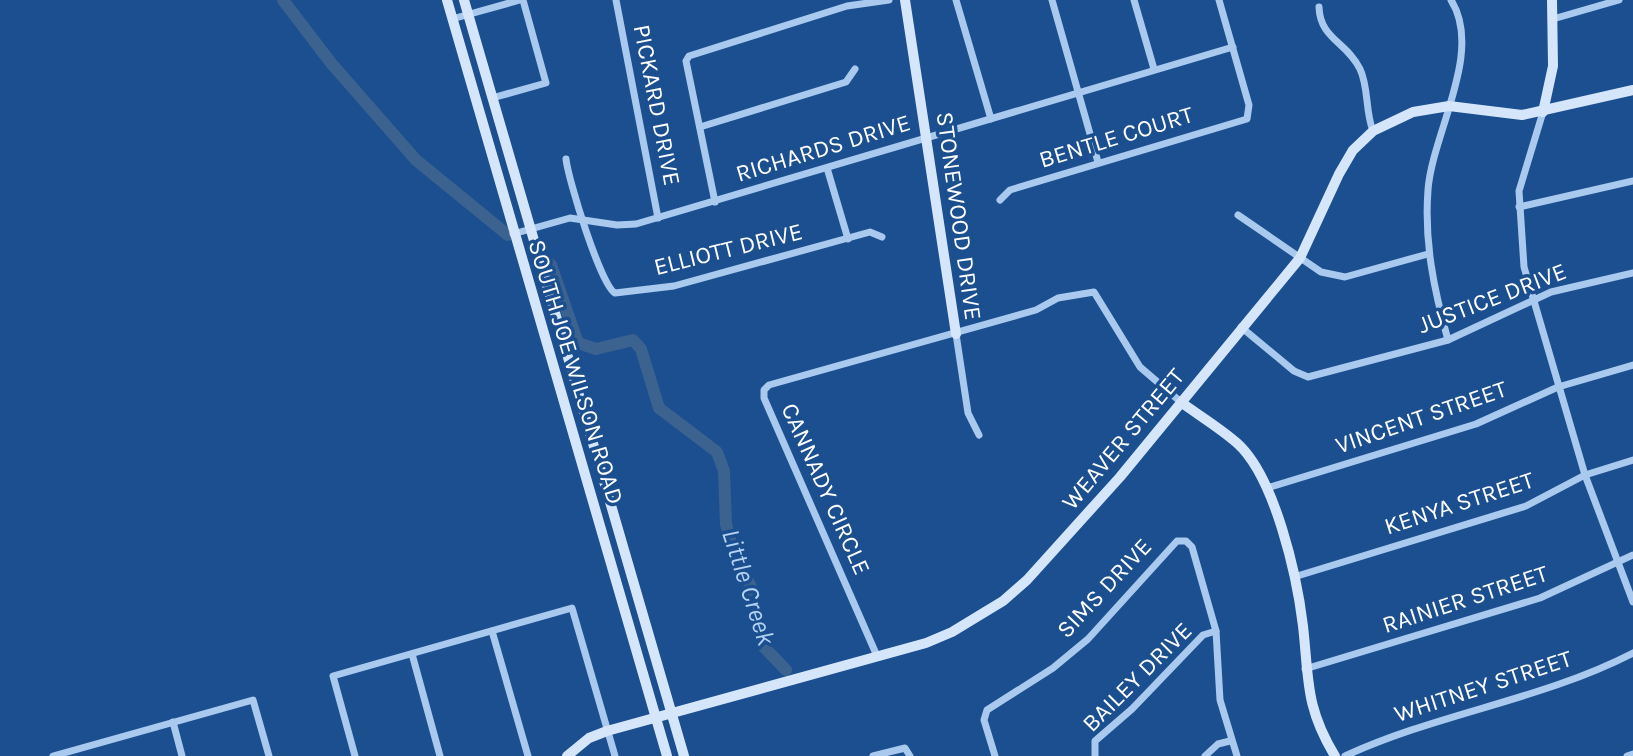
<svg xmlns="http://www.w3.org/2000/svg" width="1633" height="756" font-family="Karla,sans-serif">
<rect width="100%" height="100%" fill="#1b4f8f"/>
<g fill="none" stroke-linecap="round" stroke-linejoin="round">
<!-- river -->
<g stroke="#3c6290" stroke-width="12">
<polyline points="283,0 331,63 416,160 508,235"/>
<polyline points="546,261 551,265 578,343 596,349 633,340 641,349 659,408 717,452 724,471 726,524 733,551 752,589 763,646 786,670"/>
</g>
<!-- street -->
<g stroke="#a9c9ee" stroke-width="7">
<polyline points="616,0 658,218"/>
<polyline points="956,0 991,119"/>
<polyline points="1052,0 1098,162"/>
<polyline points="1134,0 1154,69"/>
<path d="M 1319,7 C 1320,39 1347,42 1360,69 C 1369,88 1365,111 1373,131"/>
<polyline points="452,19 520,0"/>
<polyline points="1553,19 1619,0"/>
<polyline points="492,98 546,83 523,0"/>
<polyline points="1543,112 1519,191 1524,267 1585,475 1633,602"/>
<polyline points="700,127 846,82 855,69"/>
<path d="M 566,159 C 568,179 601,286 615,293 L 674,286 L 870,232 L 882,237"/>
<polyline points="827,168 848,239"/>
<polyline points="1000,200 1010,190 1247,119 1249,105 1219,0"/>
<polyline points="715,202 686,61 689,56 847,6 889,0"/>
<polyline points="1519,207 1633,181"/>
<polyline points="1238,215 1321,272 1345,277 1428,254"/>
<polyline points="513,234 570,218 617,225 636,224 1233,47"/>
<polyline points="1241,327 1294,371 1308,377 1448,340 1551,292 1633,273"/>
<polyline points="956,334 968,413 979,435"/>
<path d="M 1448,340 C 1434,290 1424,242 1428,190 C 1432,134 1484,52 1451,0"/>
<polyline points="1267,488 1476,424 1558,387 1633,365"/>
<polyline points="1294,577 1526,506 1585,475 1633,460"/>
<polyline points="492,631 528,756"/>
<polyline points="412,654 440,756"/>
<polyline points="877,656 764,398 764,390 769,385 1036,310 1058,298 1094,292 1140,367 1182,403"/>
<polyline points="1305,669 1540,598 1633,555"/>
<polyline points="173,722 182,756"/>
<polyline points="53,756 253,700 269,756"/>
<polyline points="355,756 333,676 572,608 615,756"/>
<polyline points="873,756 905,748 910,756"/>
<polyline points="995,756 984,720 987,710 1053,668 1088,639 1177,541 1186,541 1192,547 1216,631 1220,700 1237,756"/>
<polyline points="1095,756 1095,741 1132,709 1203,635 1216,631"/>
<polyline points="1205,756 1218,744 1230,741"/>
<path d="M 1345,756 C 1438,713 1542,700 1633,653"/>
<polyline points="1627,756 1633,754"/>
</g>
<!-- secondary -->
<g stroke="#d6e6fa" stroke-width="10">
<polyline points="447,0 667,756"/>
<polyline points="464,0 684,756"/>
<polyline points="905,0 956,334"/>
<polyline points="1543,112 1553,66 1552,0"/>
<path d="M 1182,403 C 1200,416 1220,428 1237,443 C 1275,477 1297,576 1303,626 C 1309,679 1305,707 1335,756"/>
<polyline points="567,756 589,738 607,731 926,643 952,632 1003,601 1027,580 1120,477 1300,258 1339,174 1353,150 1373,131 1413,112 1449,106 1522,115 1633,90"/>
</g>
</g>
<g text-anchor="middle" stroke-width="7" stroke-linejoin="round" paint-order="stroke">
<!-- street labels -->
<g font-size="24" fill="#fff" stroke="#1b4f8f">
<text transform="translate(657 105) rotate(79)" y="8">PICKARD DRIVE</text>
<text transform="translate(1116 137) rotate(-17)" y="8">BENTLE COURT</text>
<text transform="translate(823 148) rotate(-17)" y="8">RICHARDS DRIVE</text>
<text transform="translate(959 216) rotate(82)" y="8">STONEWOOD DRIVE</text>
<text transform="translate(728 249) rotate(-14)" y="8">ELLIOTT DRIVE</text>
<text transform="translate(1492 298) rotate(-21)" y="8">JUSTICE DRIVE</text>
<text transform="translate(576 372) rotate(73)" y="8">SOUTH JOE WILSON ROAD</text>
<text transform="translate(1421 417) rotate(-19)" y="8">VINCENT STREET</text>
<text transform="translate(1123 439) rotate(-50)" y="8">WEAVER STREET</text>
<text transform="translate(826 489) rotate(66)" y="8">CANNADY CIRCLE</text>
<text transform="translate(1459 503) rotate(-18)" y="8">KENYA STREET</text>
<text transform="translate(1104 588) rotate(-47)" y="8">SIMS DRIVE</text>
<text transform="translate(1465 599) rotate(-18)" y="8">RAINIER STREET</text>
<text transform="translate(1137 677) rotate(-45)" y="8">BAILEY DRIVE</text>
<text transform="translate(1483 686) rotate(-18)" y="8">WHITNEY STREET</text>
</g>
<!-- water labels -->
<g font-size="26" font-style="italic" fill="#b5d3f5" stroke="#1b4f8f">
<text transform="translate(749 587) rotate(72)" y="9">Little Creek</text>
</g>
</g>
</svg>
